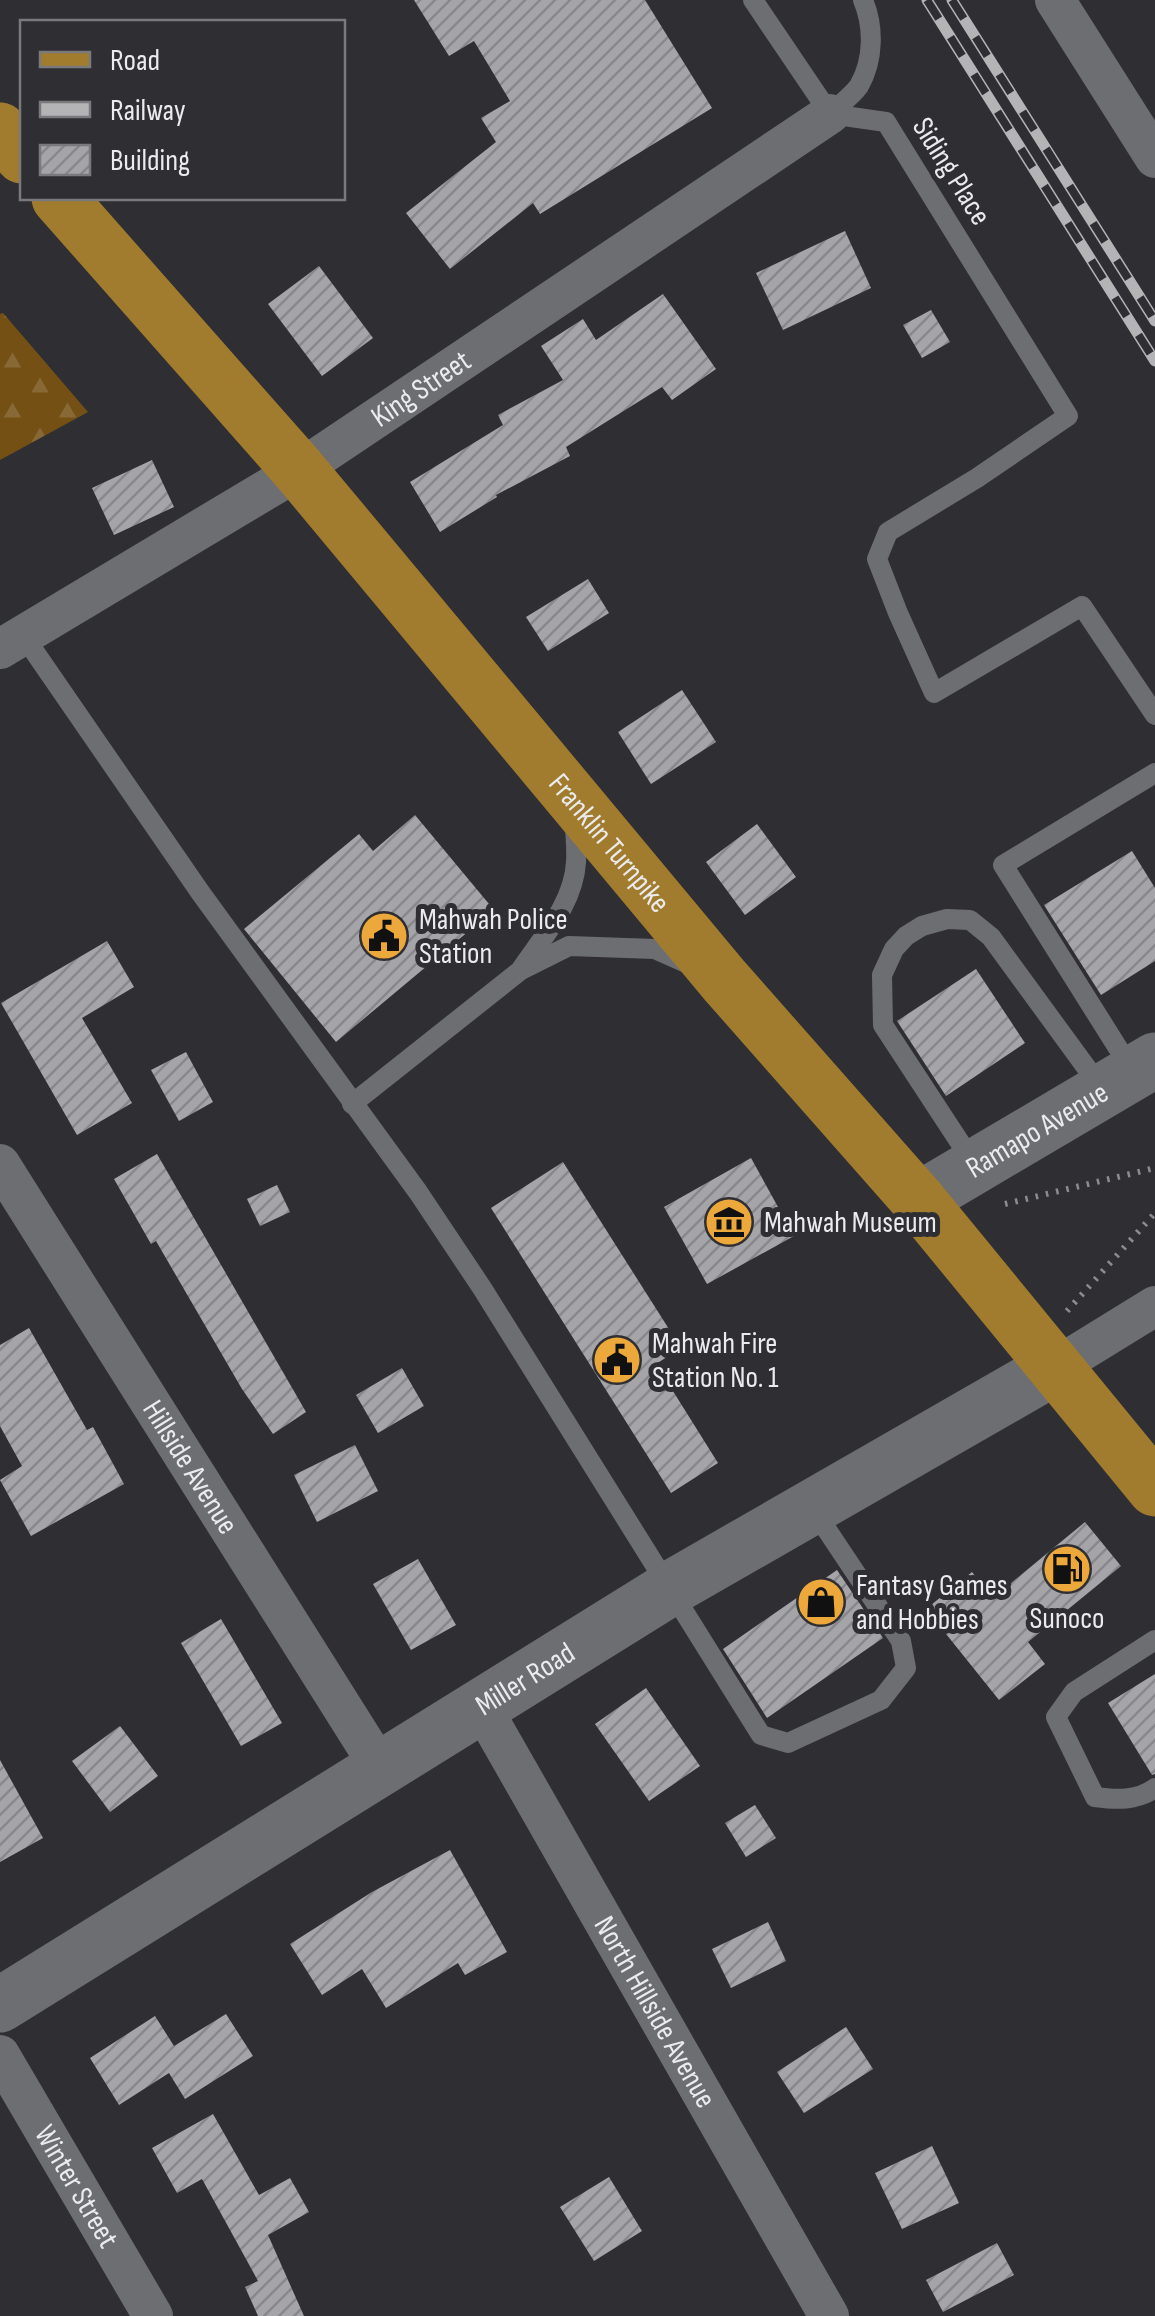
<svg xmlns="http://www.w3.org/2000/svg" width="1155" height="2316" font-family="'Sofia Sans Condensed',sans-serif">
<defs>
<pattern id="forest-firs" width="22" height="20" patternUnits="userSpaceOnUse" patternTransform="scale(2.5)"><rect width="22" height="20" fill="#745014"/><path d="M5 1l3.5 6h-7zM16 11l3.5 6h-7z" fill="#886936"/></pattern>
<pattern id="building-hatch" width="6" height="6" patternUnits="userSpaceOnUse" patternTransform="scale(2.5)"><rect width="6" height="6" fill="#a5a5a9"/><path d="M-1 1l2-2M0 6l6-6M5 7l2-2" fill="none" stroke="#88888c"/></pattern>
</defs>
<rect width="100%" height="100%" fill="#2f2f33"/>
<!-- forest -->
<polygon fill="url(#forest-firs)" points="3,313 88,412 0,460 0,314"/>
<!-- building -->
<g fill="url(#building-hatch)">
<polygon points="414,0 645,0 712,108 540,214 533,203 450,269 406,213 496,142 481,118 510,101 474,41 449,56"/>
<polygon points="845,231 871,288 783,330 756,273"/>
<polygon points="319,266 373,338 322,376 268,304"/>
<polygon points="663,294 716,369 672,400 662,387 566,447 570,456 496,495 497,497 440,532 410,482 503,425 498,415 563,380 541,346 583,319 596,340"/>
<polygon points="931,310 950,342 922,358 903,325"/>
<polygon points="152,460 174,507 114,535 92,488"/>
<polygon points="588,579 609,613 548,651 526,617"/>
<polygon points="682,690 716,742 651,784 618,732"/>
<polygon points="415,815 494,910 336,1042 244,929 359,834 373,851"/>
<polygon points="757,824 796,877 745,915 706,862"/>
<polygon points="1132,851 1155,888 1155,961 1101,995 1044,905"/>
<polygon points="107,941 134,987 82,1018 132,1103 77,1135 1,1003"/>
<polygon points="976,969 1025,1043 946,1096 897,1021"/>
<polygon points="186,1052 213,1102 179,1121 151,1070"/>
<polygon points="157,1154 306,1412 273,1434 242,1389 156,1241 151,1244 114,1179"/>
<polygon points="751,1158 794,1236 707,1284 664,1207"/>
<polygon points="563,1162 681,1348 656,1364 718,1463 671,1493 491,1208"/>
<polygon points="277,1185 290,1212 260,1226 247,1199"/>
<polygon points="29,1328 87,1430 93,1427 124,1484 31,1536 0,1480 22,1466 0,1426 0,1345"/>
<polygon points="402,1368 424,1406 378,1433 356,1395"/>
<polygon points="355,1445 378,1491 317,1522 294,1475"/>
<polygon points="1085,1522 1121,1566 1028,1642 1045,1664 999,1700 926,1609 972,1572 993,1598"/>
<polygon points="418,1559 456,1625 411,1650 373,1584"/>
<polygon points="837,1570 883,1638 767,1718 723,1649"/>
<polygon points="221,1619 282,1723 241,1746 181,1643"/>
<polygon points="1155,1674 1155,1774 1152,1775 1108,1703"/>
<polygon points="646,1688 700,1766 649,1801 595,1724"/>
<polygon points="120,1726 158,1776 110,1812 72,1761"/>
<polygon points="0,1760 43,1838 0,1862"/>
<polygon points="755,1805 776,1838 746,1857 725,1823"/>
<polygon points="450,1850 507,1952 465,1975 458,1963 386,2008 362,1969 322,1995 290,1944 372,1892"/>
<polygon points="768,1922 786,1961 731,1988 712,1949"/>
<polygon points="226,2014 253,2056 185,2099 169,2073 119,2105 90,2058 155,2016 174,2046"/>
<polygon points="846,2027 873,2069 804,2113 777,2072"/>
<polygon points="213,2114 259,2195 290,2178 309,2212 268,2235 304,2316 258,2316 245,2287 258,2281 202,2179 177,2193 152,2148"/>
<polygon points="932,2146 959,2203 902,2229 875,2173"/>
<polygon points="609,2177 642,2231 594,2261 560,2207"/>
<polygon points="997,2243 1014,2275 943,2312 926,2280"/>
</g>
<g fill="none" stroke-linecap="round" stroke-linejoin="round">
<!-- path -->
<g stroke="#8c8c8f" stroke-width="6" stroke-dasharray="2.5 8" stroke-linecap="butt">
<polyline points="1005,1204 1155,1168"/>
<polyline points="1067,1311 1155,1213"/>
</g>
<!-- lane -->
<g stroke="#6d6e72" stroke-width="20">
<polyline points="753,0 830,114 886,122 1068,416 977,478 888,532 877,559 898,613 934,693 1082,606 1155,715"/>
<path d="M 830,114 C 839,105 852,96 859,86 C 874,60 874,26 863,0"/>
<polyline points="23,635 200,892 418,1192 482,1288 761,1735 788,1743 881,1700 906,1668 901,1641 813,1509"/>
<path d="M 522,968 C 544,936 574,902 576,862 C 577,848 575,835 575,821"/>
<polyline points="1133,1072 1003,865 1155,773"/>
<polyline points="352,1104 521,970 569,946 655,949 691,965"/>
<polyline points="974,1164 883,1025 882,975 894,949 906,936 922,926 947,919 970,920 991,937 1102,1089"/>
<path d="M 1155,1640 L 1074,1692 L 1056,1717 L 1095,1797 C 1116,1800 1137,1801 1155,1788"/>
</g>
<!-- street -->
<g stroke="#6d6e72" stroke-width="40">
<polyline points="1055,0 1155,158"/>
<path id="s1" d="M 0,649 L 299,470 L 830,114"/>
<path id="s2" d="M 0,1164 L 381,1769"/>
<polyline points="1056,1367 1155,1306"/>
<path id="s3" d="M 481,1706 L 829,2316"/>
<path id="s4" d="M 0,2055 L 153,2316"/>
</g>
<!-- secondary -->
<g stroke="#6d6e72" stroke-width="55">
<path id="s5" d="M 918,1200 L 1155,1060"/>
<path id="s6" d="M 0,2005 L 671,1588 L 1056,1367"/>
</g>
<!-- primary -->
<g stroke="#a27c2e" stroke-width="55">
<polyline points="0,130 22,156"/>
<path id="s7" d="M 59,198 L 299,470 L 724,980 L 918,1200 L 1155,1489"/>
</g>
<!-- rail casing -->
<g stroke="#b4b4b7" stroke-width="11">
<g id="rail">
<polyline points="927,0 1155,361"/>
<polyline points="952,0 1155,321"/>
</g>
</g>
<!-- rail -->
<use href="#rail" stroke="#2f2f33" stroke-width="8" stroke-dasharray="22" stroke-linecap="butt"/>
</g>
<!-- icons -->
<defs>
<g id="civic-disc" transform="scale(2.5)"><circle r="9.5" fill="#eda83b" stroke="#2f2f33"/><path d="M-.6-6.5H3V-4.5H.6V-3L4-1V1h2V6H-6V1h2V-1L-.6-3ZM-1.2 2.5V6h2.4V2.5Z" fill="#111"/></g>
<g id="museum-disc" transform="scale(2.5)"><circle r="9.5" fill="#eda83b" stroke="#2f2f33"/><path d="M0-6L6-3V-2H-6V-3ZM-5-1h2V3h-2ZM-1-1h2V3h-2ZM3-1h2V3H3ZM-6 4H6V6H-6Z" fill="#111"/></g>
<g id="fuel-disc" transform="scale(2.5)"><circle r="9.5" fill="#eda83b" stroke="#2f2f33"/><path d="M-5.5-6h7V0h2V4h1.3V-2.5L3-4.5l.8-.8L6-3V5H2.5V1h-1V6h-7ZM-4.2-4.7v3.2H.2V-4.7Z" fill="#111"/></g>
<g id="shop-disc" transform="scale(2.5)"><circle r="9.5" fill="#eda83b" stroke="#2f2f33"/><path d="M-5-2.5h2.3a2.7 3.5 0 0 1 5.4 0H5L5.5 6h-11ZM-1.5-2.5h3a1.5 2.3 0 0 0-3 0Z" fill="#111"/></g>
</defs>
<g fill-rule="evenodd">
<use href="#civic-disc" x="384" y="936"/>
<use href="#museum-disc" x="729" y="1222"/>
<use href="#civic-disc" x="617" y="1360"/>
<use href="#fuel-disc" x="1067" y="1569"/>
<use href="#shop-disc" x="821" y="1602"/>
</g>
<g text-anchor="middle" stroke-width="10" stroke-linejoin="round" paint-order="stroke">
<!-- street labels -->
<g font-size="30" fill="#ebebed" stroke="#2f2f33">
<text transform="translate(952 171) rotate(58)" y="10">Siding Place</text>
<text dy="10" stroke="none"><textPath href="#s1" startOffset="495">King Street</textPath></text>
<text dy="10" stroke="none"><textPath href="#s7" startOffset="848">Franklin Turnpike</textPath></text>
<text dy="10" stroke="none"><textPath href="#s5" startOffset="138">Ramapo Avenue</textPath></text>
<text dy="10" stroke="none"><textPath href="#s2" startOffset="358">Hillside Avenue</textPath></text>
<text dy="10" stroke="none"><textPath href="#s6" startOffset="618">Miller Road</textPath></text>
<text dy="10" stroke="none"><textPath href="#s3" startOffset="352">North Hillside Avenue</textPath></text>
<text dy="10" stroke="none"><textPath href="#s4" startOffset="152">Winter Street</textPath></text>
</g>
<!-- poi labels -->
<g font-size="30" fill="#ebebed" stroke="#2f2f33" text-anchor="start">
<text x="419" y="929">Mahwah Police<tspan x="419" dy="34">Station</tspan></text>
<text x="764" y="1232">Mahwah Museum</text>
<text x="652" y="1353">Mahwah Fire<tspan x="652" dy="34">Station No. 1</tspan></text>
<text x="856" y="1595">Fantasy Games<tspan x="856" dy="34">and Hobbies</tspan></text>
<text x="1067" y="1628" text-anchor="middle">Sunoco</text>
</g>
</g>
<!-- legend -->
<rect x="20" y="20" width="325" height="180" fill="#2f2f33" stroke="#7a7a7d" stroke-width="2.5"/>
<rect x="40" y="52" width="50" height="15" fill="#a27c2e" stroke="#7a7a7d" stroke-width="2.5"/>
<text x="110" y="70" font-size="30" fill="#ebebed">Road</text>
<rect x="40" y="102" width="50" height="15" fill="#b4b4b7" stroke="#7a7a7d" stroke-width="2.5"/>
<text x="110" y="120" font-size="30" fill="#ebebed">Railway</text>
<rect x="40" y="145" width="50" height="30" fill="url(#building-hatch)" stroke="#7a7a7d" stroke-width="2.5"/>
<text x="110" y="170" font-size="30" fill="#ebebed">Building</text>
</svg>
